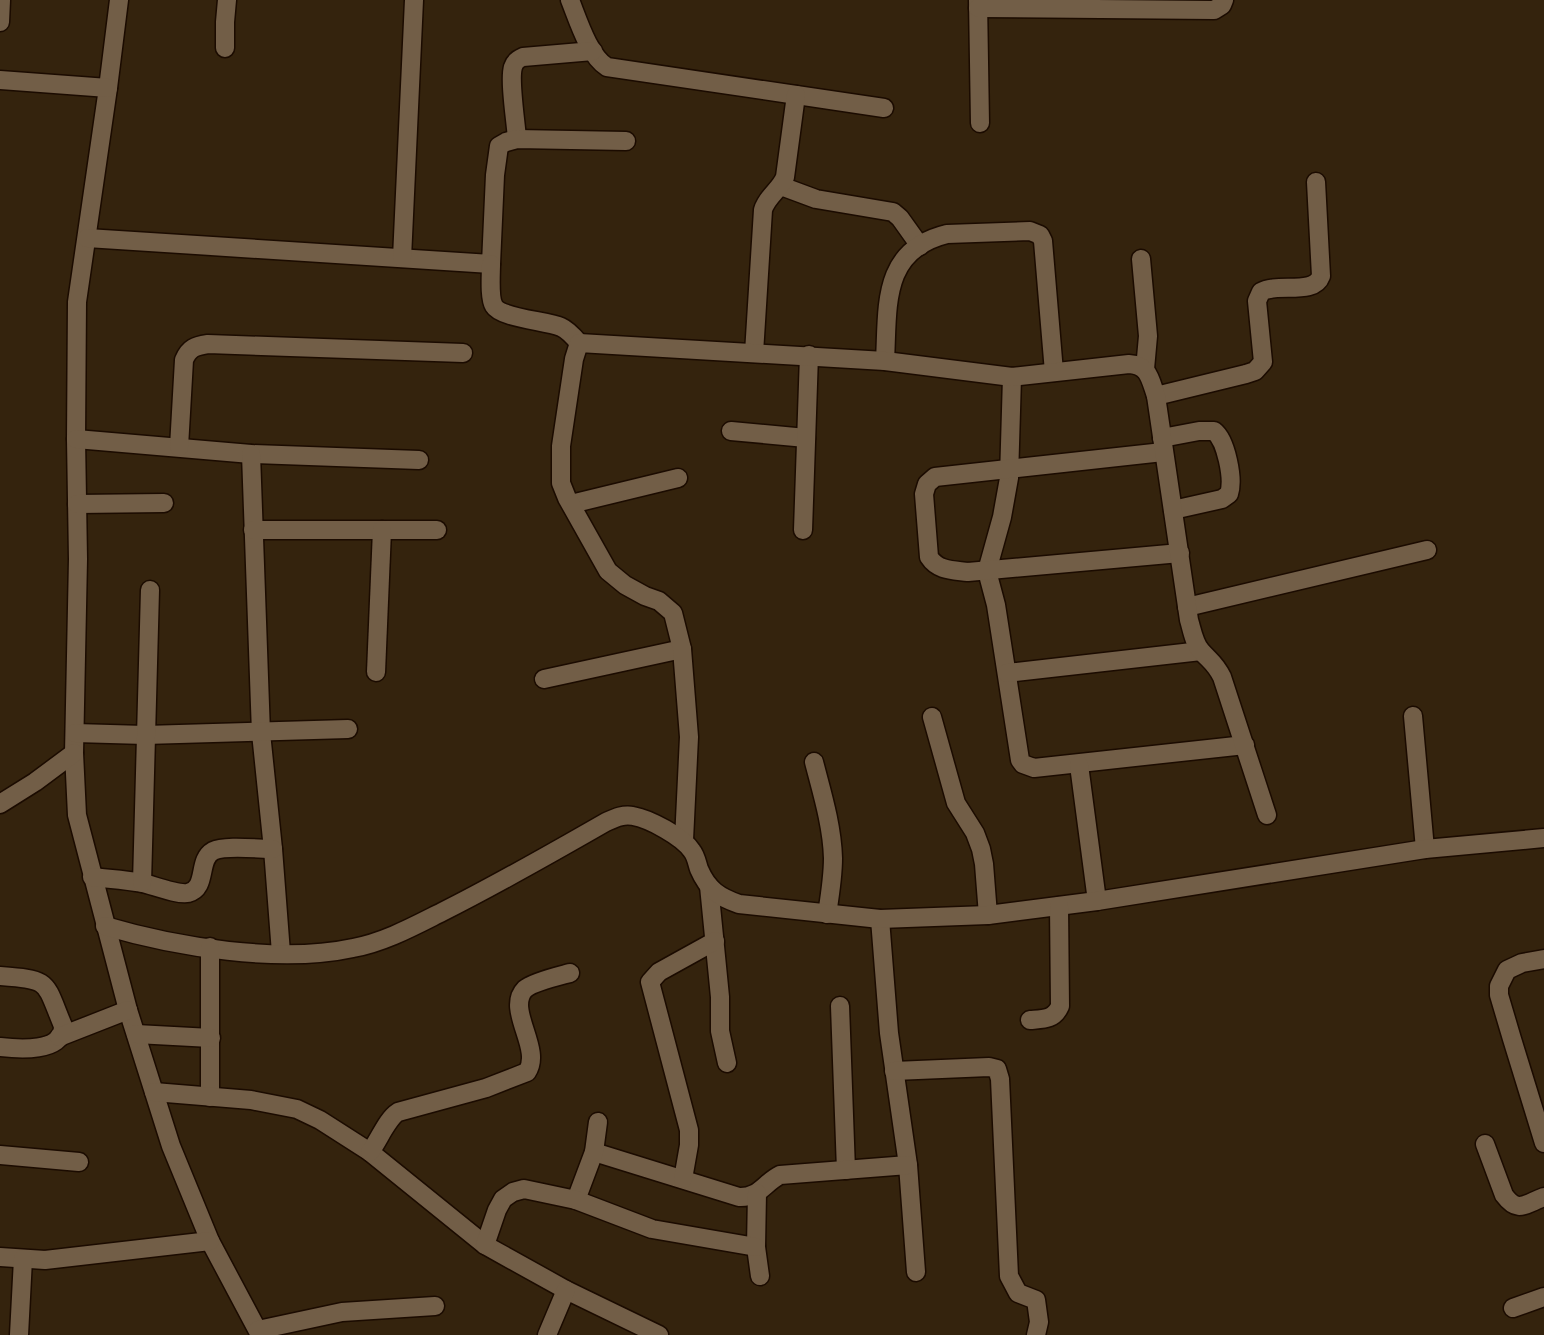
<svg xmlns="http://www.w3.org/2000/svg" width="1544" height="1335" font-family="'Archivo Narrow',sans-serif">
<rect width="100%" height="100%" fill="#34230d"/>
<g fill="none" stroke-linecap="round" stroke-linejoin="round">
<!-- minor casing -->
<g stroke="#1b0b00" stroke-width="21">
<g id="minor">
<polyline points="119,0 108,88 77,302 76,439 78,559 74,753 77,815 128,1010 171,1146 210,1241 260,1335"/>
<path d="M 570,0 C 578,20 589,56 607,67 L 884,108"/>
<polyline points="978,0 980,123"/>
<polyline points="978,8 1214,10 1222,5 1224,0"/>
<polyline points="0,22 1,0"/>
<polyline points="225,48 225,22 227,0"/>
<polyline points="0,80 108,88"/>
<path d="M 517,139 C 516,123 509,80 513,67 C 515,61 518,59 523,57 L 593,51"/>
<polyline points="781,186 816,199 893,212 900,218 920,246"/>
<polyline points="87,238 491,264 495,175 499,146 506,142 517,139 626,141"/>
<polyline points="402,258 414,0"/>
<polyline points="1141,259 1148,336 1145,369"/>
<path d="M 491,264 C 491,274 489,298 494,306 C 501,318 547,321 561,327 C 568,330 574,337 579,343"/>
<path d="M 754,353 L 763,210 C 767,196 780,190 785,177 L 796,95"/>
<path d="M 885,361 C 888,306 881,250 947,234 L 1030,231 L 1040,235 L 1043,241 L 1054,372"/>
<polyline points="1012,377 1009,478 1002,517 987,571 996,605 1020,760 1023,764 1034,768 1245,745"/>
<path d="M 1156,396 L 1246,374 L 1255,371 L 1263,362 L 1257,301 L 1261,292 C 1277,282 1314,296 1321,276 L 1316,182"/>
<polyline points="731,431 806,438"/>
<path d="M 1162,438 L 1199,431 L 1214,431 C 1226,440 1234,479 1229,494 L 1222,499 L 1173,510"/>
<polyline points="76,439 251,454 419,460"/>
<path d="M 179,447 L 184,360 C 189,348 195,346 208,344 L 463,353"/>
<path d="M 1163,452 L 935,477 L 927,484 L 924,494 L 929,557 C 938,571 953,570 968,572 L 1180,553"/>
<polyline points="251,454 261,733 273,849 281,953"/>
<polyline points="77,504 164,503"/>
<polyline points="571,504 678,478"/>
<polyline points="253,530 437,530"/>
<polyline points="803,530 809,355"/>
<polyline points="1187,607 1427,550"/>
<polyline points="376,672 382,530"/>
<polyline points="1007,673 1201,651"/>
<polyline points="544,679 682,649"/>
<polyline points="1413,716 1425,849"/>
<polyline points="932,717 956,803 975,833 981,849 984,864 988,915"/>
<polyline points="75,733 145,735 348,729"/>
<path d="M 814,762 C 822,793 832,825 833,858 C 833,877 830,895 827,914"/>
<polyline points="1079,765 1097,901"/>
<polyline points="0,804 35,782 74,753"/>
<path d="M 684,840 L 689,737 L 682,649 L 673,613 L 659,601 L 645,596 L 625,585 L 608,571 L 567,498 L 561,483 L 561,446 L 574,359 L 579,343 L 885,361 L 1012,377 L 1129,364 C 1149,365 1150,379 1156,396 L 1189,620 C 1192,630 1194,643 1201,651 C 1211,662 1215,663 1222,677 L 1267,815"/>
<path d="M 92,877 C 109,879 126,880 143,883 C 155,886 178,895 188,893 C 208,888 197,860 213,851 C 225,845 258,849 273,849"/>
<polyline points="142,883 150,590"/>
<polyline points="709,886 720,997 720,1031 727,1063"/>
<polyline points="880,919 889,1033 908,1165 916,1272"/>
<path d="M 105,926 C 176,947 280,964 353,948 C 385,942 414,926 442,912 C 498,884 552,853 606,822 C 615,818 623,814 633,816 C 650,819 683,837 692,851 C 696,856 697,863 699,869 C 708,890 719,897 739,904 L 880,919 L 988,915 L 1097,901 L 1425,849 L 1544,838"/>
<polyline points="210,947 210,1097"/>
<polyline points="1544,959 1522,963 1507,970 1499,986 1499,995 1512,1039 1544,1143"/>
<path d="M 0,976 C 51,980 44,980 63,1026 C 64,1053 17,1049 0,1047"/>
<polyline points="840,1006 846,1170"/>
<path d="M 1030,1020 C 1043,1019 1054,1020 1060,1006 L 1059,906"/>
<polyline points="136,1034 211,1038"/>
<polyline points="59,1037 128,1010"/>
<polyline points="894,1071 989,1067 997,1069 1000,1079 1009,1276 1018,1293 1036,1300 1039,1322 1036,1335"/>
<polyline points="154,1092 251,1100 297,1109 320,1120 370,1152 485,1245 566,1290 659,1335"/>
<path d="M 1485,1144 L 1504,1195 C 1518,1214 1525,1204 1544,1197"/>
<path d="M 370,1152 C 379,1140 387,1119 398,1112 L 486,1088 L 527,1072 C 543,1049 505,1009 525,989 C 533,982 559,976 570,973"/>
<path d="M 594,1152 L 739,1197 C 759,1198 764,1183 780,1175 L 908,1165"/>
<polyline points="0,1155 79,1162"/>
<polyline points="683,1179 689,1145 689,1130 650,982 659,972 715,941"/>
<polyline points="757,1193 756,1247 760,1276"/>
<polyline points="576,1200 594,1152 598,1122"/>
<polyline points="485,1245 497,1210 503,1199 513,1192 524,1189 576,1200 652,1229 756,1247"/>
<polyline points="0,1257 45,1260 210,1241"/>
<polyline points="1513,1308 1544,1297"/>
<polyline points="258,1330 342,1312 435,1306"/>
<polyline points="19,1335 23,1259"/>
<polyline points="547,1335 566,1290"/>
</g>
</g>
<!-- minor -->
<use href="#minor" stroke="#725e47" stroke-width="18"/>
</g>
</svg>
